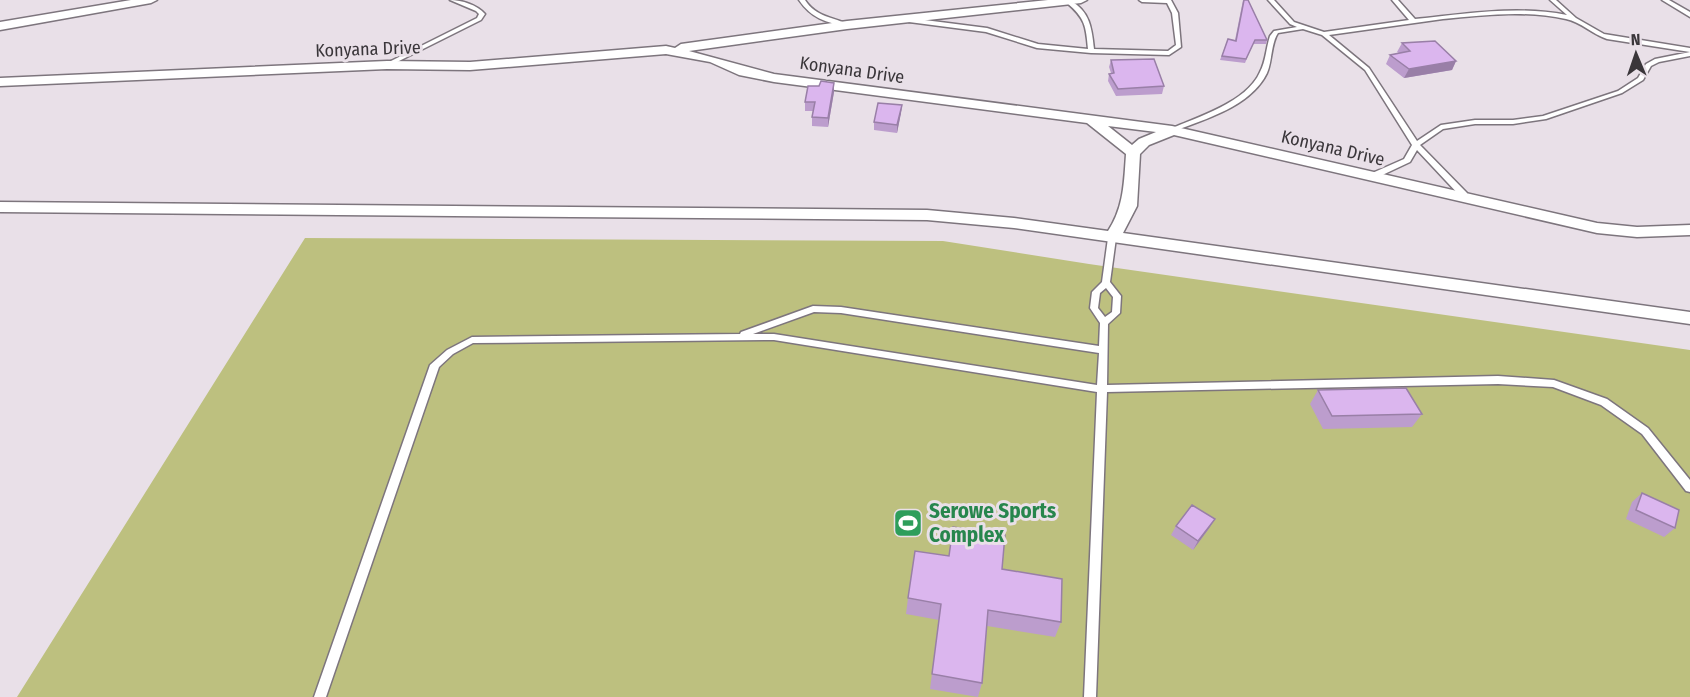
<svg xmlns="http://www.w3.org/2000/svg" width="1690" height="697" font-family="'Fira Sans Condensed',sans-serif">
<rect width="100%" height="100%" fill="#e9e0e8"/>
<!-- green -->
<polygon fill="#bdc07f" points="305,238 943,241 1089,264 1690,350 1690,697 17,697"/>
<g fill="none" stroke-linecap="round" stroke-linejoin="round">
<!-- lane casing -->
<g stroke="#7d757d" stroke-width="3">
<g id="lane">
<path d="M 450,0 C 462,0 477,5 485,14 L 481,20 L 389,66 L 385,66 L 385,64 L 477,18 L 479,14 L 476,11 Z"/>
<path d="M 799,0 L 805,0 C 816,17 833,17 850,25 L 847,27 C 826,22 812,19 799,0 Z"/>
<path d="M 1139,0 L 1171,0 L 1178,13 L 1181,47 L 1169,55 L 1091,53 L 1037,48 L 986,32 L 909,22 L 906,20 L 909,18 L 987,28 L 1038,44 L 1088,49 C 1086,26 1085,18 1067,3 L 1070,1 C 1090,10 1092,30 1094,49 L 1168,51 L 1176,45 L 1172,13 L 1167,3 L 1142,2 Z"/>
<path d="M 1268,0 L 1274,0 L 1294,22 L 1324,32 L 1409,20 L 1392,0 L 1398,0 L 1415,19 C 1465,14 1516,5 1567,15 L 1550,0 L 1556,0 L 1576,18 L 1604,34 L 1690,48 L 1690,52 L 1607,39 C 1592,34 1581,22 1566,19 C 1525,10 1484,15 1443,19 C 1405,24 1367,30 1329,35 L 1369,68 L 1417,141 L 1441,125 L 1475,120 L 1513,120 L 1543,116 L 1618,91 L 1638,78 L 1646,64 L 1655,59 L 1690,52 L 1690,56 L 1659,62 L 1651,66 L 1643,80 L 1622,93 L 1546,119 L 1513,124 L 1475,124 L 1443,129 L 1420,145 L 1467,193 L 1467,197 L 1461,197 L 1417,150 L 1410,162 L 1376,178 L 1370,178 L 1370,174 L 1404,159 L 1412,145 L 1365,70 L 1322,35 L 1303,29 L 1278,33 C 1271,43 1272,62 1267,73 C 1251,106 1206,119 1174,131 L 1170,131 L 1170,129 C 1198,117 1247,102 1260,72 C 1266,61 1266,48 1270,36 L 1274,31 L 1297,27 L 1290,24 Z"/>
<polygon points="1662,0 1669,0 1690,12 1690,17"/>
<path d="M 1112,235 L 1116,238 L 1110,282 L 1121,296 L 1120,313 L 1108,324 L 1107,385 L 1498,376 L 1554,380 L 1607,399 L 1648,428 L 1690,480 L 1690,492 L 1686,491 L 1642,434 L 1601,405 L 1553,387 L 1498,384 L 1107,392 L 1096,697 L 1084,697 L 1097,392 L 774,340 L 473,343 L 453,354 L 439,367 L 326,697 L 314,697 L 430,365 L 447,350 L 472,337 L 740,334 L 741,332 L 813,306 L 841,307 L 1099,346 L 1100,323 L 1090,308 L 1092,292 L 1102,282 L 1108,238 ZM 1106,288 L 1113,297 L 1112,312 L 1105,317 L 1098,308 L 1100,293 ZM 814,312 L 841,313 L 1099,353 L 1097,385 L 774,334 L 753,334 Z"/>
</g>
</g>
<!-- street casing -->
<g stroke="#7d757d" stroke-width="3">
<g id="street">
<polygon points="131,0 157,0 151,3 0,30 0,22"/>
<path d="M 1048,0 L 1087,0 L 1081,3 L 847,29 L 689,51 L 774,74 L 1172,126 L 1597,223 L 1637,227 L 1690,225 L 1690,235 L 1637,237 L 1597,233 L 1174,135 L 1149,145 L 1140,154 L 1137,206 L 1123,233 L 1690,312 L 1690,324 L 1014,228 L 927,220 L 0,212 L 0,202 L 927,210 L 1014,218 L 1108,231 C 1124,207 1124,182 1126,154 L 1087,123 L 774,82 L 739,75 L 710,62 L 666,54 L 470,70 L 387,69 L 0,86 L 0,78 L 387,61 L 470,62 L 666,46 L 675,48 L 681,44 L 847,21 ZM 1108,126 L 1156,132 L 1139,139 L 1132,145 Z"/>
</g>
</g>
<!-- lane -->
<use href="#lane" fill="#fff" fill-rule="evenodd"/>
<!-- street -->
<use href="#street" fill="#fff" fill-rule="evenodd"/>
</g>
<!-- wall -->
<g fill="#bc9dcd">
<polygon points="1243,0 1248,0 1267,40 1266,44 1253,44 1245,63 1220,60 1228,39 1235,40"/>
<polygon points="1402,43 1456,61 1452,70 1404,78 1386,64 1390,55 1399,53 1397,52"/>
<polygon points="1111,60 1164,86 1162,94 1116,96 1108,81 1109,74 1111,73 1109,67"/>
<polygon points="834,92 828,127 812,126 812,117 813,111 805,111 805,102"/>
<polygon points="902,105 901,113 897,133 874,130 874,122"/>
<polygon points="1318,390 1422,414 1412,427 1323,429 1310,404"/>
<polygon points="1642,493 1675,528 1664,537 1626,519 1632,502"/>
<polygon points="1176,526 1210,527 1193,550 1171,535"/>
<polygon points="953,527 1061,622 1055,637 987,626 982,683 978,697 930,689 939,620 906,614 908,598 949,556"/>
</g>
<!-- shaded-wall -->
<g fill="#997fa7">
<polygon points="1456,61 1452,70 1404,78 1409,69"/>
<polygon points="834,83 834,92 828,127 828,118"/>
<polygon points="902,105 901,113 897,133 897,125"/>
<polygon points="1215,519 1210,527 1193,550 1198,541"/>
</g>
<!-- building -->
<g fill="#dbb6ee" stroke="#997fa7" stroke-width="1.5">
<polygon points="1244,0 1248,0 1267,40 1255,40 1246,59 1222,56 1228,39 1236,41"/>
<polygon points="1435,41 1456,61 1409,69 1390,55 1410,51 1402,43"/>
<polygon points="1154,59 1164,86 1118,89 1109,74 1114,73 1111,60"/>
<polygon points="821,81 834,83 828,118 812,117 815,102 805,102 808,86 819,86"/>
<polygon points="878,103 902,105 897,125 874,122"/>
<polygon points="1406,388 1422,414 1332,416 1318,390"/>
<polygon points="1642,493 1679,510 1675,528 1636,510"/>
<polygon points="1192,505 1215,519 1198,541 1176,526"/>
<polygon points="953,527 1005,535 1002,569 1062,579 1061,622 988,610 982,683 932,674 941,604 908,598 915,551 949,556"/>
</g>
<!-- icons -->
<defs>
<g id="stadium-square" transform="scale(1.5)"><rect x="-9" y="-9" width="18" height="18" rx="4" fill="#2e9e5b" stroke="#e9e0e8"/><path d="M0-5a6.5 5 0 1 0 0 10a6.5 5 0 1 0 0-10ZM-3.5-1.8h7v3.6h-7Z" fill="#fff"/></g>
</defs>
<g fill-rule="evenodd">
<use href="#stadium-square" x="908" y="523"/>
</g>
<g text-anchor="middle" stroke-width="6" stroke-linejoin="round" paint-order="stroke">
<!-- far-street labels -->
<g font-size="18" fill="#3a363a" stroke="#e9e0e8">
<text transform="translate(368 49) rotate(-2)" y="6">Konyana Drive</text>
<text transform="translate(852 70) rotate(8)" y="6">Konyana Drive</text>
<text transform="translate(1333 148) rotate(13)" y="6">Konyana Drive</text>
</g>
<!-- leisure labels -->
<g font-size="21" font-weight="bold" fill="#27864d" stroke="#e9e0e8" text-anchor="start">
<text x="929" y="518">Serowe Sports<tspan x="929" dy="24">Complex</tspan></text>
</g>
</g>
<!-- north arrow -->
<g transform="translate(1636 54) rotate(358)" stroke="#e9e0e8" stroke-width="4.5" paint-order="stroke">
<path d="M0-4.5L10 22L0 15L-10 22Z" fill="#3a363a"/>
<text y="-9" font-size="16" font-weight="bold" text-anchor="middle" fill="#3a363a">N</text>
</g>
</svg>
